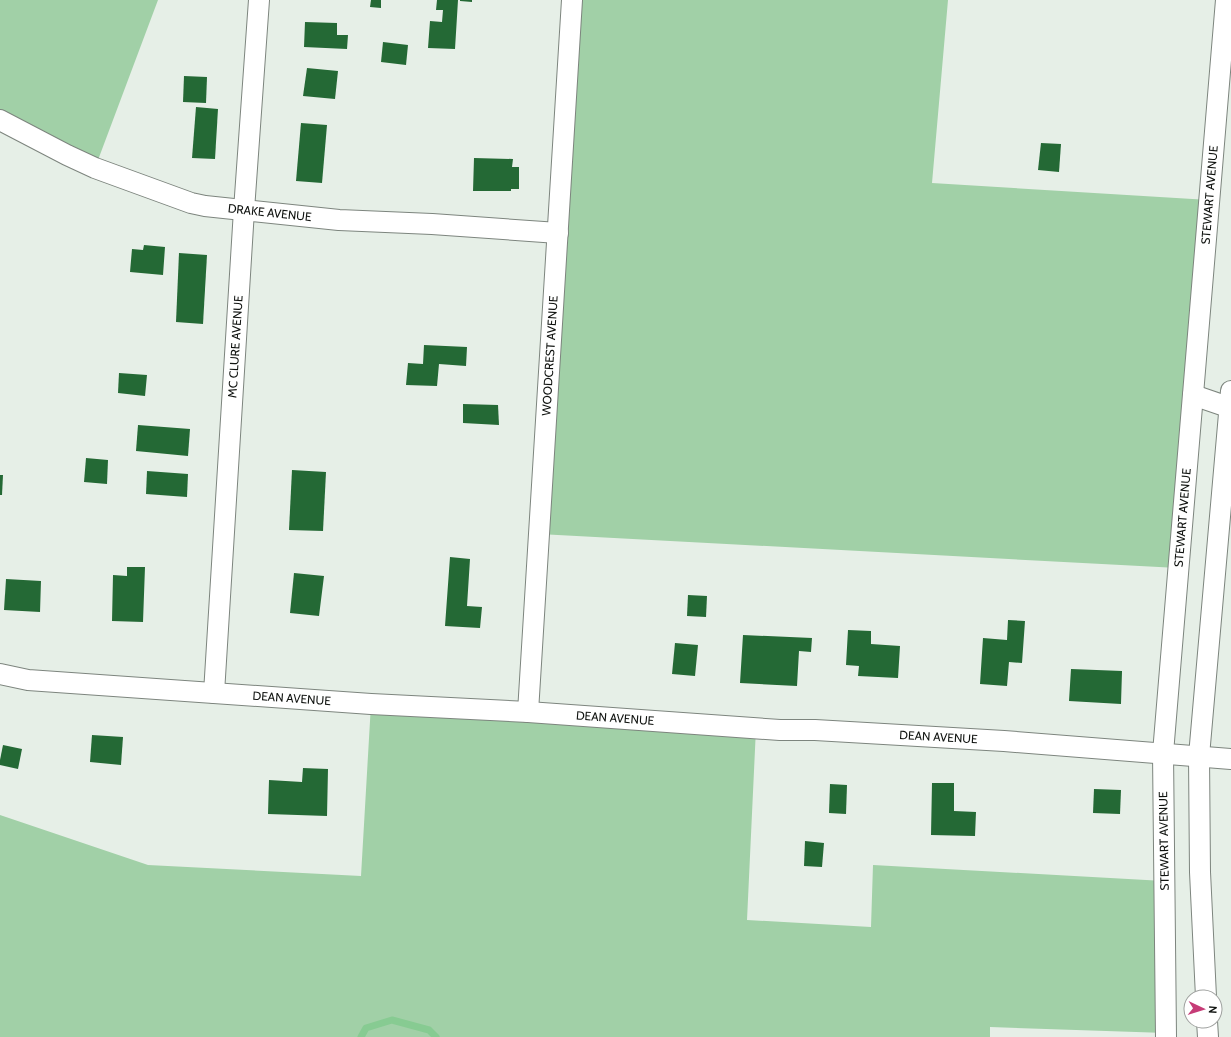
<svg xmlns="http://www.w3.org/2000/svg" width="1231" height="1037" font-family="Cabin,sans-serif">
<rect width="100%" height="100%" fill="#e6efe7"/>
<!-- green -->
<g fill="#a1d0a7">
<polygon points="0,0 158,0 95,168 0,120"/>
<polygon points="572,0 948,0 932,183 1209,200 1178,568 539,534"/>
<polygon points="371,704 756,728 747,920 871,927 873,865 1164,881 1166,1033 990,1027 990,1037 0,1037 0,815 148,865 361,876"/>
</g>
<g fill="none" stroke-linecap="round" stroke-linejoin="round">
<!-- stream -->
<polyline stroke="#87cb92" stroke-width="7" points="361,1037 366,1028 392,1020 429,1030 436,1037"/>
</g>
<!-- building -->
<g fill="#246935">
<polygon points="371,0 381,0 381,8 370,7"/>
<polygon points="437,0 458,0 455,49 428,48 430,21 442,22 443,10 436,10"/>
<polygon points="460,0 472,0 472,2 460,1"/>
<polygon points="305,22 337,23 337,35 348,35 347,49 304,47"/>
<polygon points="383,42 408,45 406,65 381,62"/>
<polygon points="307,68 338,71 335,99 303,96"/>
<polygon points="184,76 207,77 206,103 183,102"/>
<polygon points="196,107 218,109 215,159 192,158"/>
<polygon points="301,123 327,125 322,183 296,181"/>
<polygon points="1041,143 1061,144 1059,172 1038,170"/>
<polygon points="474,158 513,159 512,167 519,167 519,189 511,189 511,191 473,191"/>
<polygon points="144,245 165,247 163,275 130,272 132,249 143,250"/>
<polygon points="179,253 207,255 203,324 176,322"/>
<polygon points="424,345 467,347 466,366 439,364 437,386 406,385 408,363 423,364"/>
<polygon points="119,373 147,375 145,396 118,393"/>
<polygon points="463,404 498,405 499,425 463,423"/>
<polygon points="138,425 190,429 188,456 136,451"/>
<polygon points="86,458 108,460 107,484 84,482"/>
<polygon points="292,470 326,472 323,531 289,530"/>
<polygon points="147,471 188,474 187,497 146,494"/>
<polygon points="0,475 3,475 2,495 0,495"/>
<polygon points="450,557 470,559 467,606 482,607 480,628 445,626"/>
<polygon points="127,567 145,567 143,622 112,621 113,575 127,576"/>
<polygon points="294,573 324,576 319,616 290,613"/>
<polygon points="6,579 41,581 40,612 4,610"/>
<polygon points="688,595 707,596 706,617 687,616"/>
<polygon points="1008,620 1025,621 1022,663 1009,662 1007,686 980,684 983,638 1007,640"/>
<polygon points="848,630 871,631 871,644 900,646 898,678 858,676 859,666 846,665"/>
<polygon points="743,635 812,638 811,652 799,651 797,686 740,683"/>
<polygon points="675,643 698,645 695,676 672,674"/>
<polygon points="1071,669 1122,671 1121,704 1069,701"/>
<polygon points="92,735 123,737 121,765 90,762"/>
<polygon points="3,745 22,749 18,769 0,765 0,760"/>
<polygon points="303,768 328,769 327,816 268,814 269,780 302,782"/>
<polygon points="932,783 954,783 954,811 976,812 975,836 931,835"/>
<polygon points="830,784 847,785 846,814 829,813"/>
<polygon points="1094,789 1121,790 1120,814 1093,813"/>
<polygon points="805,841 824,843 822,867 804,866"/>
</g>
<g fill="none" stroke-linecap="round" stroke-linejoin="round">
<!-- street casing -->
<g stroke="#7d857e" stroke-width="22">
<g id="street">
<path id="s1" d="M 0,120 L 67,155 L 95,168 L 191,203 L 205,206 L 339,220 L 432,224 L 558,233"/>
<polyline points="1193,395 1231,408"/>
<path id="s2" d="M 0,674 L 28,680 L 371,704 L 528,712 L 780,730 L 815,730 L 1004,741 L 1231,759"/>
<path id="s3" d="M 214,693 L 244,210 L 259,0"/>
<path id="s4" d="M 528,712 L 572,0"/>
<polyline points="1206,997 1200,872 1199,756 1231,391"/>
<polyline points="1207,1021 1208,1037"/>
<path id="s5" d="M 1166,1037 L 1163,753 L 1226,0"/>
</g>
</g>
<!-- street -->
<use href="#street" stroke="#fff" stroke-width="20"/>
</g>
<g text-anchor="middle" stroke-width="4" stroke-linejoin="round" paint-order="stroke">
<!-- street labels -->
<g font-size="12" fill="#101310" stroke="#fff">
<text dy="4" stroke="none"><textPath href="#s5" startOffset="844">STEWART AVENUE</textPath></text>
<text dy="4" stroke="none"><textPath href="#s1" startOffset="288">DRAKE AVENUE</textPath></text>
<text dy="4" stroke="none"><textPath href="#s3" startOffset="347">MC CLURE AVENUE</textPath></text>
<text dy="4" stroke="none"><textPath href="#s4" startOffset="357">WOODCREST AVENUE</textPath></text>
<text dy="4" stroke="none"><textPath href="#s5" startOffset="520">STEWART AVENUE</textPath></text>
<text dy="4" stroke="none"><textPath href="#s2" startOffset="293">DEAN AVENUE</textPath></text>
<text dy="4" stroke="none"><textPath href="#s2" startOffset="617">DEAN AVENUE</textPath></text>
<text dy="4" stroke="none"><textPath href="#s2" startOffset="941">DEAN AVENUE</textPath></text>
<text transform="translate(1164 841) rotate(-91)" y="4">STEWART AVENUE</text>
</g>
</g>
<!-- north arrow -->
<g transform="translate(1203 1009) rotate(94)"><circle r="19" fill="#ffffff" stroke="#9fa19f"/>
<path d="M0-3L7 15L0 10L-7 15Z" fill="#c63c77"/>
<text y="-6" font-size="11" font-weight="bold" text-anchor="middle" fill="#101310">N</text>
</g>
</svg>
